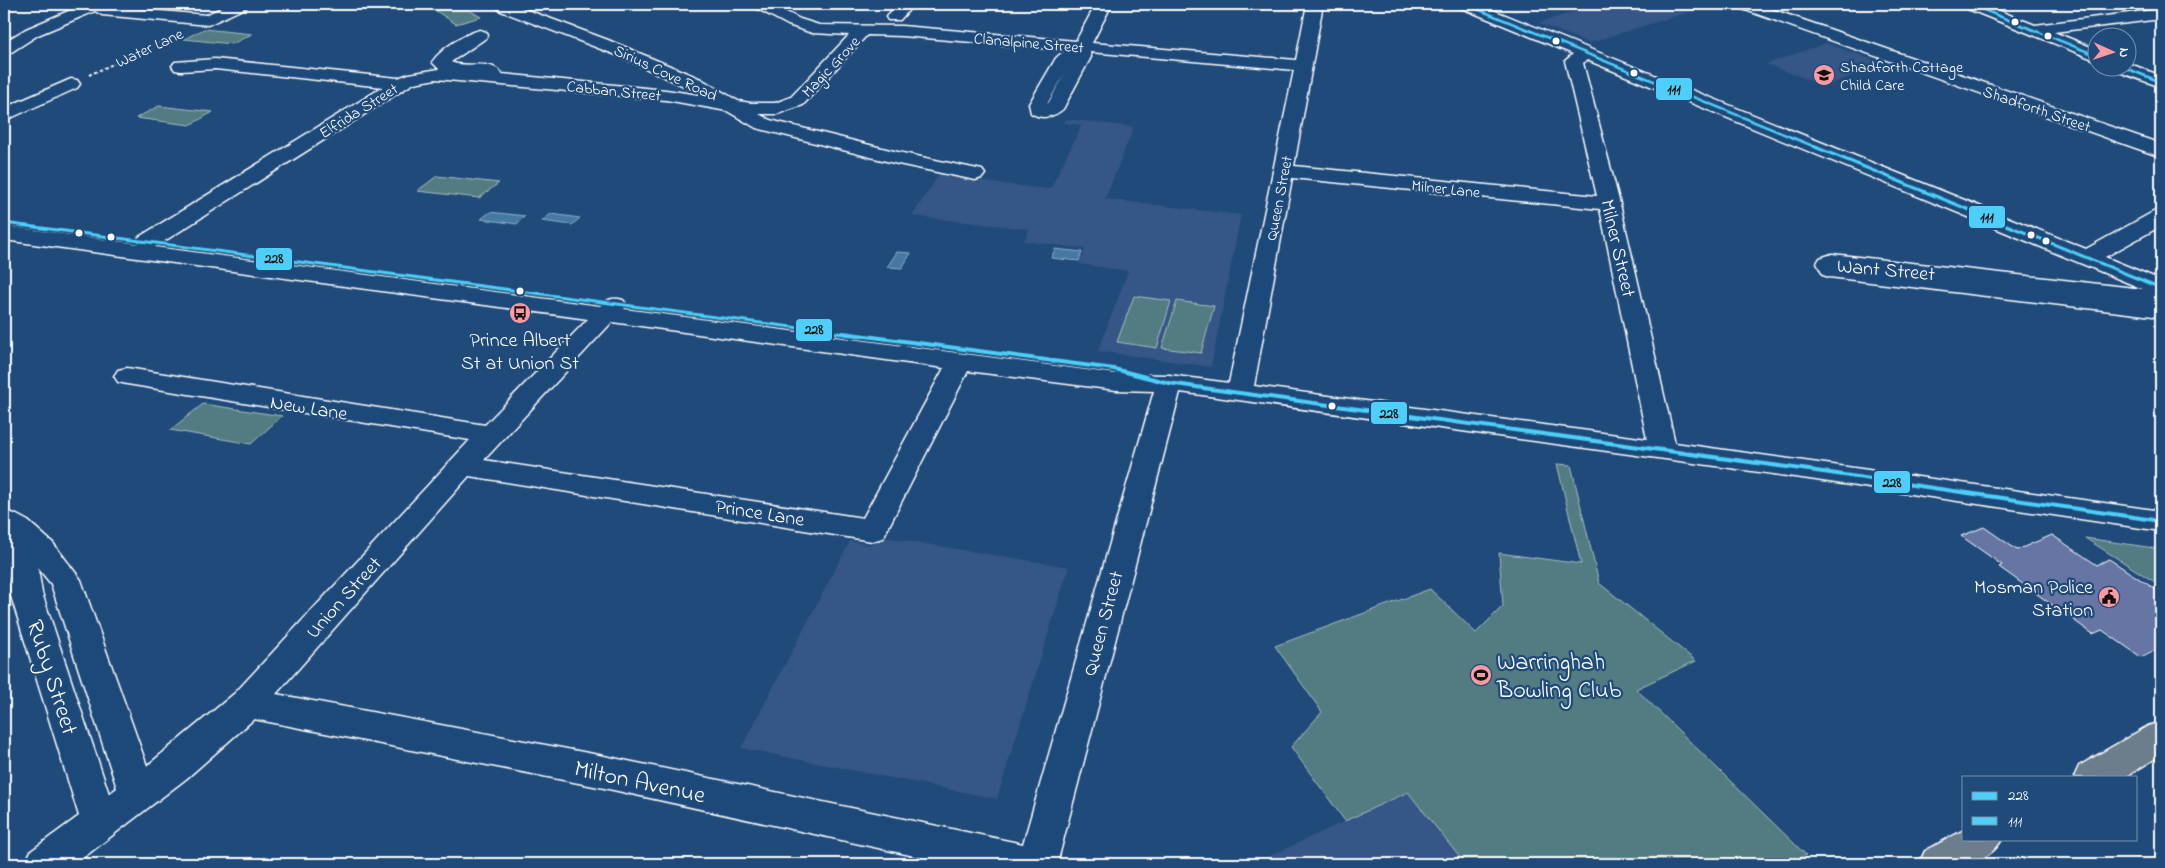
<svg xmlns="http://www.w3.org/2000/svg" width="2165" height="868" font-family="'Indie Flower',sans-serif">
<rect width="100%" height="100%" fill="#1f4a7a"/>
<filter id="ink" filterUnits="userSpaceOnUse"><feTurbulence type="fractalNoise" baseFrequency=".02" numOctaves="2"/><feDisplacementMap in="SourceGraphic" scale="10" xChannelSelector="R" yChannelSelector="G"/><feConvolveMatrix kernelMatrix="1 2 1 2 8 2 1 2 1" color-interpolation-filters="sRGB"/></filter>
<g filter="url(#ink)">
<!-- built -->
<g fill="#345786">
<polygon points="1491,4 1546,4 1515,13"/>
<polygon points="1599,4 1714,4 1589,43 1538,23"/>
<polygon points="1826,43 1885,64 1825,86 1766,64"/>
<polygon points="1066,119 1134,127 1105,199 1241,215 1211,367 1098,351 1128,271 1079,264 1085,249 1024,241 1029,229 912,216 941,171 992,183 1050,189 1082,125 1064,123"/>
<polygon points="877,536 1069,567 997,799 741,748 850,541 872,545"/>
<polygon points="1408,792 1465,864 1252,864"/>
</g>
<!-- green -->
<g fill="#537b82" stroke="#a9bdc0">
<polygon points="455,4 459,4 481,17 456,24 433,9"/>
<polygon points="204,29 252,34 232,44 184,39"/>
<polygon points="159,106 213,112 190,125 136,118"/>
<polygon points="437,176 499,183 479,198 417,191"/>
<polygon points="1134,296 1171,301 1157,348 1117,342"/>
<polygon points="1177,301 1214,306 1201,353 1162,348"/>
<polygon points="203,404 282,416 251,444 170,430"/>
<polygon points="1557,464 1571,465 1599,583 1696,661 1636,689 1806,855 1788,864 1465,864 1408,792 1345,821 1291,747 1322,712 1275,646 1430,589 1476,633 1503,606 1499,553 1581,564"/>
<polygon points="2085,538 2161,549 2161,586"/>
</g>
<!-- water -->
<g fill="#4579a3" stroke="#8fafc8">
<polygon points="490,212 525,216 517,224 481,219"/>
<polygon points="551,214 580,218 572,225 542,221"/>
<polygon points="1055,249 1082,252 1079,261 1051,258"/>
<polygon points="897,252 911,253 902,268 887,267"/>
</g>
<!-- building -->
<polygon fill="#6675a3" stroke="#fff" points="1984,527 2017,550 2052,535 2097,565 2109,559 2161,593 2161,647 2141,657 2102,630 2093,634 1999,567 2002,565 1961,536"/>
<g fill="none" stroke-linecap="round" stroke-linejoin="round">
<!-- minor casing -->
<g stroke="#fff" stroke-width="3">
<g id="minor">
<polygon points="85,4 106,4 105,6 206,15 229,4 249,4 247,7 208,25 102,15 95,11 38,35 10,53 4,54 4,42 26,29"/>
<path d="M 493,4 L 511,4 L 608,40 L 701,79 L 738,101 L 751,103 L 775,103 L 791,97 L 849,35 L 812,33 L 788,25 L 754,7 L 752,4 L 771,4 L 800,19 L 819,25 L 902,26 L 1076,41 L 1096,4 L 1112,4 L 1092,43 L 1296,60 L 1307,4 L 1323,4 L 1294,166 L 1597,196 L 1565,61 L 1573,54 L 1459,7 L 1457,4 L 1478,4 L 2086,249 L 2153,212 L 2161,211 L 2161,226 L 2105,257 L 2161,280 L 2161,317 L 1829,277 L 1823,275 L 1817,263 L 1820,258 L 1832,254 L 2143,289 L 1587,60 L 1583,63 L 1620,204 L 1675,443 L 2161,511 L 2161,531 L 1809,479 L 1180,392 L 1057,864 L 951,864 L 604,788 L 254,719 L 187,778 L 75,864 L 25,864 L 31,851 L 79,816 L 10,593 L 4,543 L 4,511 L 15,514 L 28,521 L 53,543 L 81,580 L 147,766 L 235,693 L 470,440 L 127,384 L 118,382 L 114,376 L 118,370 L 127,368 L 485,425 L 588,319 L 4,240 L 4,226 L 138,244 L 136,242 L 139,237 L 383,87 L 215,69 L 181,71 L 175,70 L 172,66 L 175,62 L 215,59 L 398,78 L 409,74 L 439,69 L 432,62 C 442,48 464,34 480,30 L 486,32 L 488,35 L 486,38 L 451,62 C 466,69 491,58 502,74 L 666,90 L 705,96 L 619,56 L 501,11 ZM 867,35 L 902,36 L 1065,50 L 1056,58 L 1029,104 L 1031,113 C 1042,120 1054,117 1063,109 L 1091,57 L 1090,52 L 1294,70 L 1229,383 L 1169,375 L 1116,374 L 624,309 L 627,305 L 623,300 C 613,297 608,299 600,306 L 155,247 L 414,83 L 436,79 L 666,100 L 727,111 L 756,128 L 898,164 L 975,180 L 982,178 L 985,174 L 982,170 L 898,152 L 770,120 L 759,114 L 777,114 L 803,105 ZM 1065,73 L 1049,102 L 1047,104 ZM 1292,178 L 1600,209 L 1647,439 L 1254,386 ZM 612,322 L 944,368 L 863,518 L 484,460 ZM 968,371 L 1116,390 L 1154,391 L 1023,844 L 604,756 L 276,694 L 469,476 L 872,541 L 883,538 L 887,530 ZM 38,568 L 51,584 L 117,788 L 109,794 L 42,593 Z"/>
<polygon points="898,4 914,4 900,20 888,20 886,17"/>
<polygon points="1735,4 1757,4 2161,144 2161,157 1737,7"/>
<polygon points="1961,4 1982,4 2035,25 2161,9 2161,19 2054,32 2098,50 2098,61 1963,7"/>
<polygon points="2128,63 2161,76 2161,87 2119,72 2116,68 2128,68"/>
<polygon points="71,79 77,80 80,84 77,88 4,121 4,108"/>
</g>
</g>
<!-- major casing -->
<g stroke="#fff" stroke-width="3">
<g id="major">
<polygon points="2161,722 2161,755 2125,777 2074,777 2079,766 2148,726"/>
<path d="M 1964,830 L 1964,839 L 2002,839 C 1987,868 1950,864 1919,864 L 1925,851 Z"/>
</g>
</g>
<!-- path -->
<polyline stroke="#fff" stroke-width="2" stroke-dasharray="3 2.5" stroke-linecap="butt" points="89,75 174,36"/>
<!-- minor -->
<use href="#minor" fill="#1f4a7a" fill-rule="evenodd"/>
<!-- major -->
<use href="#major" fill="#6c7d8c" fill-rule="evenodd"/>
<!-- bus-1-far1 casing -->
<g stroke="#1f4a7a" stroke-width="6">
<polyline id="bus-1-far1" points="4,223 852,335"/>
</g>
<!-- bus-1 casing -->
<g stroke="#1f4a7a" stroke-width="8">
<polyline id="bus-1" points="843,333 1114,369 1169,383 1203,388 1809,470 2161,521"/>
</g>
<!-- bus-2-far1 casing -->
<g stroke="#1f4a7a" stroke-width="5">
<polyline id="bus-2-far1" points="1465,4 1818,148"/>
</g>
<!-- bus-2 casing -->
<g stroke="#1f4a7a" stroke-width="6">
<polyline id="bus-2" points="1815,147 2161,288"/>
</g>
<!-- bus-3 casing -->
<g stroke="#1f4a7a" stroke-width="5">
<g id="bus-3">
<polyline points="1969,4 2098,56"/>
<polyline points="2125,68 2161,82"/>
</g>
</g>
<!-- bus-1-far1 -->
<use href="#bus-1-far1" stroke="#4dcff9" stroke-width="3"/>
<!-- bus-1 -->
<use href="#bus-1" stroke="#4dcff9" stroke-width="4"/>
<!-- bus-2-far1 -->
<use href="#bus-2-far1" stroke="#4dcff9" stroke-width="2.5"/>
<!-- bus-2 -->
<use href="#bus-2" stroke="#4dcff9" stroke-width="3"/>
<!-- bus-3 -->
<use href="#bus-3" stroke="#4dcff9" stroke-width="2.5"/>
</g>
</g>
<!-- icons -->
<defs>
<g id="school-disc" transform="scale(1.125)"><circle r="9.5" fill="#ff9aa2" stroke="#1f4a7a"/><path d="M0-5L7-2L0 1L-7-2ZM-4 1L0 2.5L4 1V4Q0 6-4 4Z" fill="#111"/></g>
<g id="bus-disc" transform="scale(1.125)"><circle r="9.5" fill="#ff9aa2" stroke="#1f4a7a"/><path d="M-5-6H5V4H4V6H2V4H-2V6H-4V4H-5ZM-3.5-4V0h7V-4ZM-3.5 1.2v1.5H-2V1.2ZM2 1.2v1.5H3.5V1.2Z" fill="#111"/></g>
<g id="civic-disc" transform="scale(1.125)"><circle r="9.5" fill="#ff9aa2" stroke="#1f4a7a"/><path d="M-.6-6.5H3V-4.5H.6V-3L4-1V1h2V6H-6V1h2V-1L-.6-3ZM-1.2 2.5V6h2.4V2.5Z" fill="#111"/></g>
<g id="stadium-disc" transform="scale(1.125)"><circle r="9.5" fill="#ff9aa2" stroke="#1f4a7a"/><path d="M0-5a6.5 5 0 1 0 0 10a6.5 5 0 1 0 0-10ZM-3.5-1.8h7v3.6h-7Z" fill="#111"/></g>
</defs>
<g fill-rule="evenodd">
<use href="#school-disc" x="1824" y="75"/>
<use href="#bus-disc" x="520" y="313"/>
<use href="#civic-disc" x="2109" y="597"/>
<use href="#stadium-disc" x="1481" y="675"/>
</g>
<!-- markers -->
<g fill="#fff" stroke="#1f4a7a" stroke-width="2">
<circle cx="2015" cy="22" r="4.5"/>
<circle cx="2048" cy="36" r="4.5"/>
<circle cx="1556" cy="41" r="4.5"/>
<circle cx="1634" cy="73" r="4.5"/>
<circle cx="79" cy="233" r="4.5"/>
<circle cx="2031" cy="235" r="4.5"/>
<circle cx="111" cy="237" r="4.5"/>
<circle cx="2046" cy="241" r="4.5"/>
<circle cx="520" cy="291" r="4.5"/>
<circle cx="1332" cy="406" r="4.5"/>
</g>
<g text-anchor="middle" stroke-width="4.5" stroke-linejoin="round" paint-order="stroke">
<!-- far-street labels -->
<g font-size="16" fill="#fff" stroke="#1f4a7a">
<text transform="translate(1029 42) rotate(5)" y="6">Clanalpine Street</text>
<text transform="translate(149 47) rotate(-25)" y="6">Water Lane</text>
<text transform="translate(830 66) rotate(-47)" y="6">Magic Grove</text>
<text transform="translate(666 72) rotate(25)" y="6">Sirius Cove Road</text>
<text transform="translate(614 90) rotate(6)" y="6">Cabban Street</text>
<text transform="translate(2037 108) rotate(19)" y="6">Shadforth Street</text>
<text transform="translate(358 110) rotate(-32)" y="6">Elfrida Street</text>
<text transform="translate(1446 188) rotate(6)" y="6">Milner Lane</text>
<text transform="translate(1278 198) rotate(-79)" y="6">Queen Street</text>
</g>
<!-- far-poi labels -->
<g font-size="16" fill="#fff" stroke="#1f4a7a" text-anchor="start">
<text x="1840" y="72">Shadforth Cottage<tspan x="1840" dy="18">Child Care</tspan></text>
</g>
<!-- street labels -->
<g font-size="20" fill="#fff" stroke="#1f4a7a">
<text transform="translate(1619 248) rotate(77)" y="7">Milner Street</text>
<text transform="translate(1886 269) rotate(5)" y="7">Want Street</text>
<text transform="translate(309 407) rotate(9)" y="7">New Lane</text>
<text transform="translate(760 512) rotate(9)" y="7">Prince Lane</text>
<text transform="translate(343 597) rotate(-48)" y="7">Union Street</text>
<text transform="translate(1102 623) rotate(-75)" y="7">Queen Street</text>
</g>
<!-- poi labels -->
<g font-size="20" fill="#fff" stroke="#1f4a7a">
<text x="520" y="346">Prince Albert<tspan x="520" dy="23">St at Union St</tspan></text>
<text x="2093" y="593" text-anchor="end">Mosman Police<tspan x="2093" dy="23">Station</tspan></text>
</g>
<!-- near-poi labels -->
<g font-size="24" fill="#fff" stroke="#1f4a7a" text-anchor="start">
<text x="1497" y="669">Warringhah<tspan x="1497" dy="28">Bowling Club</tspan></text>
</g>
<!-- near-street labels -->
<g font-size="24" fill="#fff" stroke="#1f4a7a">
<text transform="translate(53 677) rotate(72)" y="8">Ruby Street</text>
<text transform="translate(640 781) rotate(12)" y="8">Milton Avenue</text>
</g>
</g>
<g stroke="#1f4a7a" stroke-width="2">
<rect x="1655" y="77" width="38" height="24" rx="5" fill="#4dcff9"/>
<rect x="1968" y="205" width="38" height="24" rx="5" fill="#4dcff9"/>
<rect x="255" y="247" width="38" height="24" rx="5" fill="#4dcff9"/>
<rect x="795" y="318" width="38" height="24" rx="5" fill="#4dcff9"/>
<rect x="1370" y="401" width="38" height="24" rx="5" fill="#4dcff9"/>
<rect x="1873" y="470" width="38" height="24" rx="5" fill="#4dcff9"/>
</g>
<g font-size="14" text-anchor="middle" font-weight="bold" fill="#111">
<text x="1674" y="94">111</text>
<text x="1987" y="222">111</text>
<text x="274" y="263">228</text>
<text x="814" y="334">228</text>
<text x="1389" y="418">228</text>
<text x="1892" y="487">228</text>
</g>
<!-- margin -->
<rect width="2165" height="868" fill="none" stroke="#1f4a7a" stroke-width="20"/>
<rect x="10" y="10" width="2145" height="848" fill="none" stroke="#fff" stroke-width="2" filter="url(#ink)"/>
<!-- legend -->
<rect x="1962" y="776" width="175" height="65" fill="#1f4a7a" stroke="#7992af"/>
<rect x="1972" y="792" width="25" height="8" fill="#4dcff9" stroke="#7992af"/>
<text x="2008" y="800" font-size="15" fill="#ffffff">228</text>
<rect x="1972" y="817" width="25" height="8" fill="#4dcff9" stroke="#7992af"/>
<text x="2008" y="826" font-size="15" fill="#ffffff">111</text>
<!-- north arrow -->
<g transform="translate(2112 52) rotate(93)"><circle r="24" fill="#1f4a7a" stroke="#7992af"/>
<path d="M0-4L9 19L0 12L-9 19Z" fill="#ff9aa2"/>
<text y="-8" font-size="14" font-weight="bold" text-anchor="middle" fill="#ffffff">N</text>
</g>
</svg>
